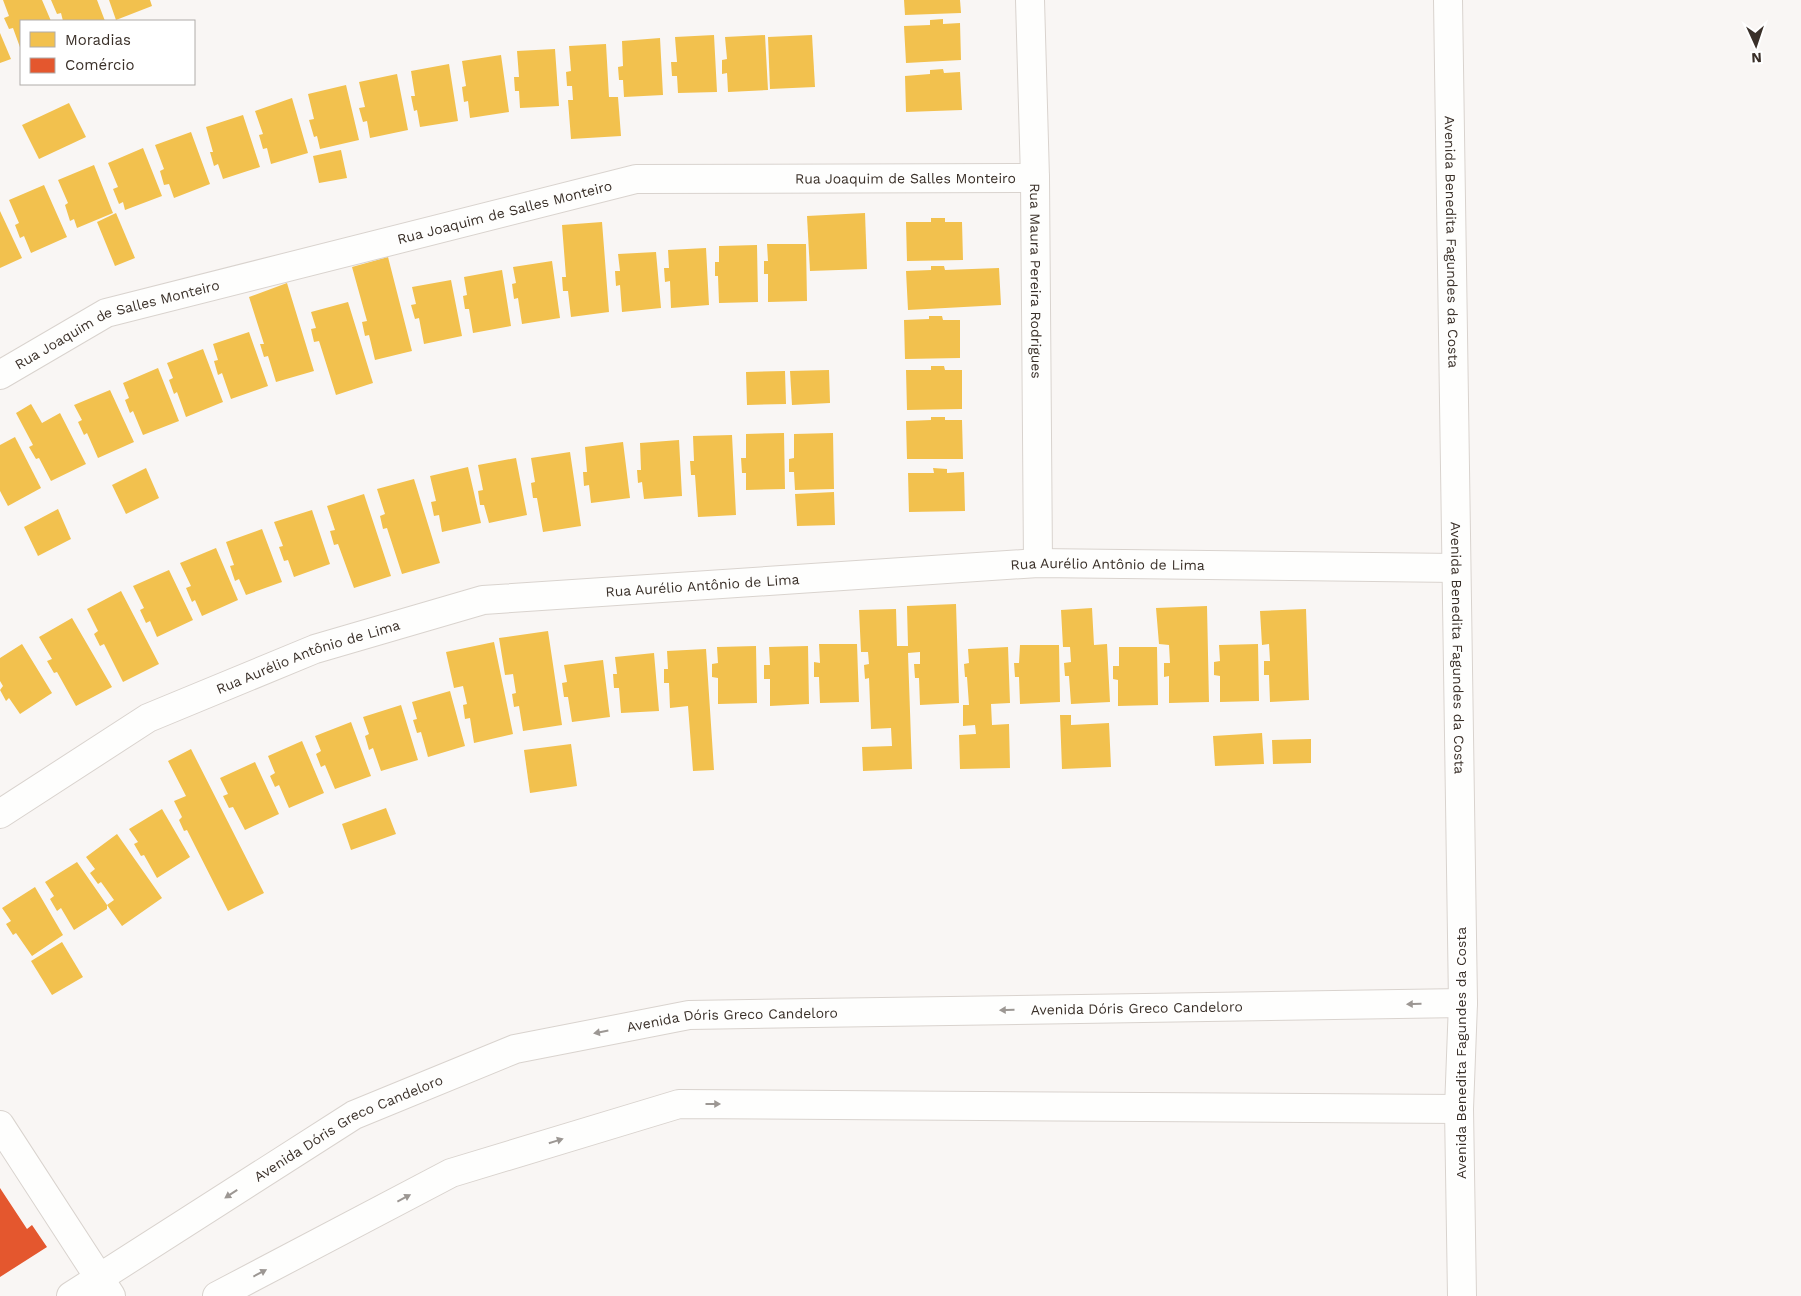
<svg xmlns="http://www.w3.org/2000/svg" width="1801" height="1296" font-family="'Work Sans',sans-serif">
<rect width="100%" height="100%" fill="#f9f6f4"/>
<!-- homes -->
<g fill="#f2c14e">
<polygon points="3,0 42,0 51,21 21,21 21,50 13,28 9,29 4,18 9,16"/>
<polygon points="51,0 97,0 105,21 63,21 61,13 57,14"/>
<polygon points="109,0 150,0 152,6 116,20"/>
<polygon points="904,0 960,0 961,13 905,15"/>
<polygon points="943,19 943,24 960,23 961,60 906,63 904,26 930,25 930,20"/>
<polygon points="0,33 11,59 0,63"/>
<polygon points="714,35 717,92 678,93 677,76 672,76 671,62 677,62 675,37"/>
<polygon points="765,35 768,90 728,92 727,73 722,74 722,60 727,59 725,37"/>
<polygon points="812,35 815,87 770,89 768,37"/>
<polygon points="660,38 663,95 624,97 623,80 619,80 618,67 623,66 622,41"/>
<polygon points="606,44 609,97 618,97 621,136 571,139 568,100 573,100 572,86 567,86 566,72 571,71 569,46"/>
<polygon points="555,49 559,106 520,108 519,91 515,91 514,77 519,77 517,51"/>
<polygon points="501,55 509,112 470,118 468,101 464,102 462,87 466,86 462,61"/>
<polygon points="449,64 458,121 420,127 417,110 414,111 411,96 415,96 411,71"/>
<polygon points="943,69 944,73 960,72 962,110 906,112 905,76 930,74 930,70"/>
<polygon points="397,74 408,130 370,138 367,121 363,122 359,108 365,107 359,82"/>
<polygon points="346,85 359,140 320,149 317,136 314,137 309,120 314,119 308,94"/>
<polygon points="292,98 308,153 271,164 267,148 263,149 259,135 263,134 255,111"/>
<polygon points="69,103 86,137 39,159 22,125"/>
<polygon points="243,115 260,167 223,179 218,164 214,166 210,152 213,152 206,127"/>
<polygon points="191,132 210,184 174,198 169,184 164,185 160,171 164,169 155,145"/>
<polygon points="143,148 162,196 125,210 123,202 119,204 113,189 118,187 108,163"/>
<polygon points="341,150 347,178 319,183 313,156"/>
<polygon points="94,165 113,213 77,228 74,219 70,221 65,205 68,203 58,180"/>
<polygon points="44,185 67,237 31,253 24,236 20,238 15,225 19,223 9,200"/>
<polygon points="0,211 22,258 0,268"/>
<polygon points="116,213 135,258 115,266 97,222"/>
<polygon points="865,213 867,269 810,271 807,216"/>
<polygon points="931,218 945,218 945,222 962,222 963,260 907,261 906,222 931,222"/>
<polygon points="602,222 609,312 571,317 568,291 563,291 562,277 566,277 562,225"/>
<polygon points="767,244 806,244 807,301 768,302 768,274 764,274 764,261 768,261"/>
<polygon points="757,245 758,302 719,303 718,276 715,276 715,262 719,262 719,246"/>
<polygon points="706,248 709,305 671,308 670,281 665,282 664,268 669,268 668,250"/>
<polygon points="656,252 661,308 622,312 620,285 616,286 615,271 620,271 618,254"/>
<polygon points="388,257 412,351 375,360 369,335 365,336 362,322 367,321 352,267"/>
<polygon points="552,261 560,318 522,324 518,298 514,299 512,284 516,283 513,267"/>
<polygon points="931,266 944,266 945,270 999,268 1001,305 908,310 906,271 931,270"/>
<polygon points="502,270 511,326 473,333 469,309 465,309 463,296 467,295 464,277"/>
<polygon points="451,280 462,336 424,344 419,318 415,319 411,305 416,304 412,287"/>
<polygon points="287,283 314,371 276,382 268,356 264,357 260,344 264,344 249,297"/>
<polygon points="348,302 373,383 336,395 319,341 314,342 311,329 316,328 311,312"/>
<polygon points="929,316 942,316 943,320 960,320 960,358 905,359 904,320 929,319"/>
<polygon points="249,332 268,386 231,399 222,373 218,375 214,361 218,360 213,344"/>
<polygon points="203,349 223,402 186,417 177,392 174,394 169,380 173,378 167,363"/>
<polygon points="931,366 944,366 945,370 962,370 962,409 907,410 906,370 931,370"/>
<polygon points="158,368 179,421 143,435 133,411 130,413 125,400 129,398 123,383"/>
<polygon points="829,370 830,403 792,405 790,371"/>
<polygon points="785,371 786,404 747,405 746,372"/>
<polygon points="110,390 134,442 98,458 87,433 84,435 78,422 82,420 74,405"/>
<polygon points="31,404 42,423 60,413 86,464 51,481 39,458 36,459 29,447 33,445 16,413"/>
<polygon points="931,417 945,417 945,420 962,420 963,459 907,459 906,421 931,420"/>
<polygon points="784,433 785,489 746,490 746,473 742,473 741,458 746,458 746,434"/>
<polygon points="833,433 834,489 795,490 794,472 789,472 789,459 794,458 794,434"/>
<polygon points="732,435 736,515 698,517 695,475 691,475 690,461 694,461 693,436"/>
<polygon points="15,437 41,488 8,506 0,491 0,445"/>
<polygon points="679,440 682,496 644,499 642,482 638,483 637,470 641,470 640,443"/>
<polygon points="623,442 630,498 591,503 589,485 584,486 583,472 587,472 585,447"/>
<polygon points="570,452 581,526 543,532 537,498 533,498 531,483 535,482 531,458"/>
<polygon points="516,458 527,515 489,523 484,505 480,505 478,491 483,490 478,465"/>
<polygon points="468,467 481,523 442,532 439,515 434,516 431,502 436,501 430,476"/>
<polygon points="146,468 159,498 126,514 112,485"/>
<polygon points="933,468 947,469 947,473 964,472 965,511 909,512 908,473 934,473"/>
<polygon points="414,479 440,563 402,574 387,528 383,529 380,516 385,514 377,489"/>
<polygon points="834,492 835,525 797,526 795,494"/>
<polygon points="364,494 391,576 354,588 338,544 334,545 330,531 335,530 327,506"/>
<polygon points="58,509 71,539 38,556 24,527"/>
<polygon points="312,510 330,564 294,577 288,560 284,561 279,547 283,546 274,522"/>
<polygon points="262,529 282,582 246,595 239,579 235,581 230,566 234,565 226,542"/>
<polygon points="216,548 238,600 202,616 195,600 192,602 186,588 191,586 180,563"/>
<polygon points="169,570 193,620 157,637 150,621 146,623 140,610 144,608 133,586"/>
<polygon points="121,591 159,664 123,682 104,644 100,646 94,634 98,631 87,609"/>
<polygon points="956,604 959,703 920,705 919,678 915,678 914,664 920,664 920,652 908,653 912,769 863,771 862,747 892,746 891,728 871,729 869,678 865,679 864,665 869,664 868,652 861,652 859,610 896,609 897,646 908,646 907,606"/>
<polygon points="1207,606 1209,702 1169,703 1169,676 1164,677 1164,663 1170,663 1169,645 1159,644 1156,608"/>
<polygon points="1092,608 1094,645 1107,644 1110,702 1071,704 1069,676 1065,676 1064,663 1071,662 1070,647 1063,647 1061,610"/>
<polygon points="1306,609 1309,700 1270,702 1269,675 1264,675 1264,661 1270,661 1269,644 1262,645 1260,611"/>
<polygon points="72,618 112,687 76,706 57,672 54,673 47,661 52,659 39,637"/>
<polygon points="548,631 562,725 523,731 519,706 514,707 512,694 516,693 513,674 505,675 499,638"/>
<polygon points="494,642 513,734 474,743 470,718 465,719 463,705 467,704 463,686 454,688 446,652"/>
<polygon points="22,644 52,693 20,714 9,698 6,701 0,690 3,686 0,681 0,658"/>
<polygon points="819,644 857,644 859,702 820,703 819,677 814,677 814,662 820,663"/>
<polygon points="1258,644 1259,701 1220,702 1220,676 1214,675 1214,662 1220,661 1219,645"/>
<polygon points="1020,645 1059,645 1060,702 1020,704 1019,677 1015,677 1014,663 1019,663"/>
<polygon points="756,646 757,703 718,704 718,678 712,677 712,664 718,663 717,647"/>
<polygon points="808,646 809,704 770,706 770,679 764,679 764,665 770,665 769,647"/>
<polygon points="1008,647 1010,703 991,704 992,725 1009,724 1010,768 960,769 959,735 976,734 975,725 963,726 963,705 969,705 967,677 965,677 964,664 969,663 968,649"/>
<polygon points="1119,647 1157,647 1158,705 1118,706 1118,680 1113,679 1113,666 1119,666"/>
<polygon points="706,649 714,770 693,771 688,706 670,708 669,683 664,683 664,669 668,669 667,651"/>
<polygon points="654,653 659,711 621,713 619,688 614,688 613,674 617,674 615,657"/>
<polygon points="603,660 610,717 572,722 568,697 564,697 562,683 567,682 564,665"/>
<polygon points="450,691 465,746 428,757 421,732 417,733 413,720 417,719 412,702"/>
<polygon points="401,705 418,760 381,771 373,748 369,750 365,736 369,734 363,717"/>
<polygon points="1060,715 1071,715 1071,725 1109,723 1111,767 1062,769"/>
<polygon points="351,722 371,776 335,789 325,765 321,767 316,754 321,751 315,736"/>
<polygon points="1262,733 1264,764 1215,766 1213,736"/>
<polygon points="1311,739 1311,763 1273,764 1272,740"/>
<polygon points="302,741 324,793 289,808 279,785 275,787 270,776 275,773 268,756"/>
<polygon points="571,744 577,786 530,793 524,750"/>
<polygon points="191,749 264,893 228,911 187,830 184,831 179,820 182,817 174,801 186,796 168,761"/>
<polygon points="255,762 279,814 245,830 233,807 229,808 223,796 228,794 220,778"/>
<polygon points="386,808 396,834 351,850 342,824"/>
<polygon points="162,809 190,857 157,878 144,855 141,856 134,844 138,842 129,829"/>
<polygon points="117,834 162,898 122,926 107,905 114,900 101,882 98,884 90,873 95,869 86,857"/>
<polygon points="77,862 107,905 107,909 74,930 61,908 57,911 50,899 54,896 45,882"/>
<polygon points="35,887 63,935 32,956 16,933 13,935 6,924 11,921 2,908"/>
<polygon points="62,942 83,977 52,995 31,961"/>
</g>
<!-- shops -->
<polygon fill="#e4572e" points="0,1188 27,1229 32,1225 47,1247 0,1277"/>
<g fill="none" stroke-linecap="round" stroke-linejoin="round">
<!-- minor casing -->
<g stroke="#d9d3ce" stroke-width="30">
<g id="minor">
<path id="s1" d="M 1030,0 L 1035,178 L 1038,563"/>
<path id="s2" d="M 1448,0 L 1463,1003 L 1459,1109 L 1462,1296"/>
<path id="s3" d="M 0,375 L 106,313 L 636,179 L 1035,178"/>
<path id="s4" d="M 0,814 L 148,718 L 315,649 L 483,600 L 1038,563 L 1456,568"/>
<polyline points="0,1125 111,1296"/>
<path id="s5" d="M 71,1296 L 354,1115 L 515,1049 L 689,1015 L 1463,1003"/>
<polyline points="217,1296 451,1173 679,1104 1459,1109"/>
</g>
</g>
<!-- minor -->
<use href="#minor" stroke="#fefefd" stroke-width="28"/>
</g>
<!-- one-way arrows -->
<defs><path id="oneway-solid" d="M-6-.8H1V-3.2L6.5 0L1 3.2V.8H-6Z" transform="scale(1.25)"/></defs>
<g fill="#9c9793">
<use href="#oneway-solid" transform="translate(1414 1004) rotate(179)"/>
<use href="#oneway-solid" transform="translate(1007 1010) rotate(179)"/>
<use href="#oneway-solid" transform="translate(601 1032) rotate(169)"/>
<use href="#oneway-solid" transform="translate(713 1104)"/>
<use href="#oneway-solid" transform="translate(556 1141) rotate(-17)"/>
<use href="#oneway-solid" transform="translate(231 1194) rotate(147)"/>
<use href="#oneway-solid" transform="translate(404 1198) rotate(-28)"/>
<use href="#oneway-solid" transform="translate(260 1273) rotate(-28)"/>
</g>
<g text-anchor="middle" stroke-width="5" stroke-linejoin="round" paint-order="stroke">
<!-- street labels -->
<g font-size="14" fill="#3a3029" stroke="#fff">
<text dy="5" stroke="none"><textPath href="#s3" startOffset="939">Rua Joaquim de Salles Monteiro</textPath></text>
<text dy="5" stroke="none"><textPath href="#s3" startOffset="534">Rua Joaquim de Salles Monteiro</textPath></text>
<text dy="5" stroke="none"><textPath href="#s2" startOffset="242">Avenida Benedita Fagundes da Costa</textPath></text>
<text dy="5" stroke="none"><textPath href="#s1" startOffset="281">Rua Maura Pereira Rodrigues</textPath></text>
<text dy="5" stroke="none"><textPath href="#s3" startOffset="129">Rua Joaquim de Salles Monteiro</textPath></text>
<text dy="5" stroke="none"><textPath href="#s4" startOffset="1158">Rua Aurélio Antônio de Lima</textPath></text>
<text dy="5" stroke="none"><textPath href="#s4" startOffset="752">Rua Aurélio Antônio de Lima</textPath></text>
<text dy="5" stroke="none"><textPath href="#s2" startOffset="648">Avenida Benedita Fagundes da Costa</textPath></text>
<text dy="5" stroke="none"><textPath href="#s4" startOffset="348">Rua Aurélio Antônio de Lima</textPath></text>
<text dy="5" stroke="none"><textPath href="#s5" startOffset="1135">Avenida Dóris Greco Candeloro</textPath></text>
<text dy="5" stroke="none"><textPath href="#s5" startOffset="730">Avenida Dóris Greco Candeloro</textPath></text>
<text transform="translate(1461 1053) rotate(-90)" y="5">Avenida Benedita Fagundes da Costa</text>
<text dy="5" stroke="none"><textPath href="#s5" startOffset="325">Avenida Dóris Greco Candeloro</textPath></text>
</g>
</g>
<!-- legend -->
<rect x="20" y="20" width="175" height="65" fill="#ffffff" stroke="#b0aca9"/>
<rect x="30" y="32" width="25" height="15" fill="#f2c14e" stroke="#b0aca9"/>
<text x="65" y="45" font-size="15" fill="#3a3029">Moradias</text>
<rect x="30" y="58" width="25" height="15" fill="#e4572e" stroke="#b0aca9"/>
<text x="65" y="70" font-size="15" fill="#3a3029">Comércio</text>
<!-- north arrow -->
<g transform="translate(1756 45) rotate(177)" stroke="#ffffff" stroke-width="4" paint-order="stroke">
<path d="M0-4L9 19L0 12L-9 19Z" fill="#3a3029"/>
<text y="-8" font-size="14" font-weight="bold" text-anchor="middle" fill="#3a3029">N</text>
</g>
</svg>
